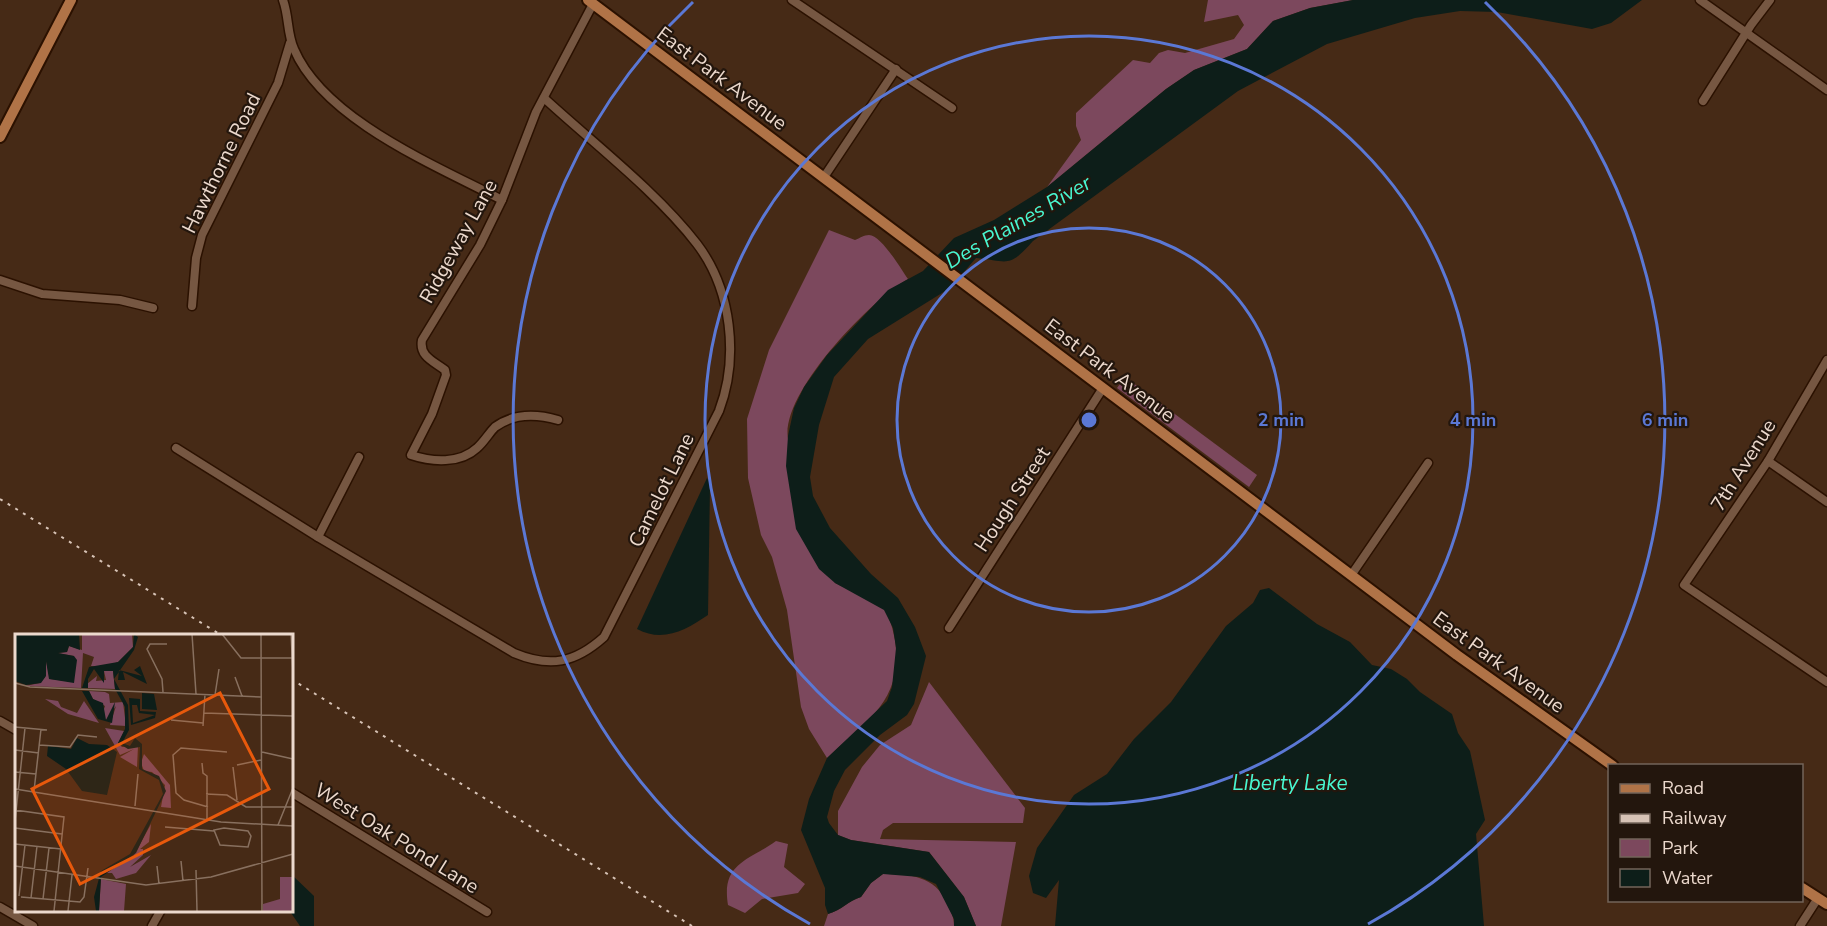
<svg xmlns="http://www.w3.org/2000/svg" width="1827" height="926" font-family="'Nunito Sans',sans-serif">
<rect width="100%" height="100%" fill="#462a16"/>
<!-- green -->
<g fill="#7c485d">
<polygon points="1208,0 1353,0 1310,8 1273,21 1247,49 1194,70 1166,89 1047,187 1081,140 1076,126 1076,113 1133,60 1150,63 1159,53 1168,50 1185,53 1234,39 1244,25 1238,15 1204,22"/>
<path d="M 829,230 L 855,240 C 860,238 864,235 869,235 C 881,235 901,269 908,279 C 871,300 780,393 788,439 C 791,453 798,468 802,482 C 813,516 824,549 835,583 C 849,590 873,597 884,609 C 890,617 893,630 895,640 C 904,701 866,721 827,758 L 809,729 L 801,707 L 787,610 L 772,557 L 761,535 L 748,478 L 747,419 L 769,350 Z"/>
<polygon points="1125,377 1257,475 1249,487 1117,388"/>
<polygon points="929,682 1025,808 1023,823 893,823 883,830 880,839 1016,842 1001,926 976,926 964,897 929,852 851,840 838,835 838,811 862,767 880,745 911,725"/>
<path d="M 776,841 L 788,844 L 784,867 L 805,884 L 798,893 L 762,899 L 745,913 L 728,905 C 721,863 748,861 776,841 Z"/>
<path d="M 883,874 C 910,874 935,876 947,903 C 951,911 954,917 954,926 L 824,926 L 828,914 C 842,910 848,901 861,897 L 871,883 Z"/>
</g>
<!-- water -->
<g fill="#0d1e19">
<path d="M 1353,0 L 1642,0 L 1611,23 L 1592,29 L 1497,12 L 1460,11 L 1415,18 L 1327,44 L 1238,91 L 1033,241 C 1008,269 1009,261 976,258 L 950,288 L 868,339 L 834,377 L 819,425 L 810,477 L 813,496 L 830,528 L 871,574 L 898,598 L 915,627 L 926,656 L 914,704 L 907,715 L 880,735 L 845,770 L 834,791 L 827,817 L 829,823 L 838,835 L 851,840 L 929,852 L 964,897 L 976,926 L 954,926 L 954,919 L 936,884 L 920,877 L 883,874 L 871,883 L 861,897 C 848,901 842,910 828,914 L 825,905 L 825,888 L 801,830 L 809,799 L 827,758 L 887,701 L 892,687 L 896,648 L 893,628 L 884,610 L 835,583 L 819,569 L 796,529 L 786,466 L 788,436 L 794,408 L 804,387 L 827,355 L 888,290 L 923,271 L 954,238 L 994,220 L 1047,187 L 1166,89 L 1194,70 L 1247,49 L 1273,21 L 1310,8 Z"/>
<path d="M 707,478 L 710,484 L 708,615 C 686,630 663,643 637,629 Z"/>
<polygon points="1269,588 1317,624 1350,642 1372,665 1391,669 1407,679 1420,692 1452,714 1458,733 1470,751 1485,820 1476,834 1484,926 1055,926 1059,880 1046,898 1033,893 1029,876 1037,848 1074,795 1107,774 1134,739 1171,702 1226,626 1253,603 1260,590"/>
<polygon points="291,874 314,896 314,926 300,926 289,910"/>
</g>
<g fill="none" stroke-linecap="round" stroke-linejoin="round">
<!-- minor casing -->
<g stroke="#2b1100" stroke-width="11">
<g id="minor">
<path d="M 283,0 C 289,16 287,34 294,49 C 324,120 437,166 502,200"/>
<polyline points="792,0 952,108"/>
<polyline points="1700,0 1827,90"/>
<polyline points="1703,101 1751,25 1770,0"/>
<polyline points="824,177 896,69"/>
<polyline points="0,280 42,294 120,300 153,308"/>
<polyline points="192,306 196,258 202,235 278,83 290,43"/>
<polyline points="1827,360 1768,461 1684,585 1827,682"/>
<path d="M 558,420 C 537,414 514,413 495,427 C 489,433 484,442 477,448 C 460,464 432,462 411,455 L 432,414 L 446,375 L 445,370 C 433,361 419,356 422,340 L 480,245 L 502,200 L 536,112 L 593,4"/>
<path d="M 176,448 L 318,537 L 514,653 C 550,668 575,663 604,637 L 719,411 C 739,358 732,290 697,244 C 657,192 593,143 544,98"/>
<polyline points="1768,461 1827,502"/>
<polyline points="318,537 359,457"/>
<polyline points="1352,574 1428,463"/>
<polyline points="949,628 1103,388"/>
<polyline points="0,721 16,730"/>
<polyline points="291,792 487,912"/>
<polyline points="0,907 33,926"/>
<polyline points="152,926 161,910"/>
<polyline points="1800,926 1818,898"/>
</g>
</g>
<!-- major casing -->
<g stroke="#2b1100" stroke-width="14">
<g id="major">
<polyline points="588,0 1457,655 1613,766"/>
<polyline points="0,137 71,0"/>
<polyline points="1802,888 1827,904"/>
</g>
</g>
<!-- minor -->
<use href="#minor" stroke="#765742" stroke-width="8"/>
<!-- major -->
<use href="#major" stroke="#b07347" stroke-width="10"/>
<!-- rail -->
<g stroke="#d7c3b6" stroke-width="2" stroke-dasharray="3 6" stroke-linecap="butt">
<polyline points="0,499 221,635"/>
<polyline points="291,679 692,926"/>
</g>
</g>
<!-- distance rings -->
<g fill="none" stroke="#5b78d5" stroke-width="3">
<circle cx="1089" cy="420" r="192"/>
<circle cx="1089" cy="420" r="384"/>
<path d="M810 924A576 576 0 0 1 693 2M1485 2A576 576 0 0 1 1368 924"/>
</g>
<g text-anchor="middle" stroke-width="4.5" stroke-linejoin="round" paint-order="stroke">
<!-- street labels -->
<g font-size="20" fill="#ecd9cd" stroke="#23160d">
<text transform="translate(722 78) rotate(37)" y="7">East Park Avenue</text>
<text transform="translate(221 163) rotate(-64)" y="7">Hawthorne Road</text>
<text transform="translate(458 241) rotate(-61)" y="7">Ridgeway Lane</text>
<text transform="translate(1110 370) rotate(37)" y="7">East Park Avenue</text>
<text transform="translate(1743 465) rotate(-58)" y="7">7th Avenue</text>
<text transform="translate(661 490) rotate(-64)" y="7">Camelot Lane</text>
<text transform="translate(1012 499) rotate(-57)" y="7">Hough Street</text>
<text transform="translate(1499 662) rotate(36)" y="7">East Park Avenue</text>
<text transform="translate(397 838) rotate(32)" y="7">West Oak Pond Lane</text>
</g>
<!-- water labels -->
<g font-size="21" font-style="italic" fill="#48f6d1" stroke="#23160d">
<text transform="translate(1018 222) rotate(-30)" y="7">Des Plaines River</text>
<text x="1290" y="790">Liberty Lake</text>
</g>
</g>
<!-- overview -->
<g transform="translate(15 634)">
<rect width="278" height="278" fill="#462a16"/>
<path d="M 67,0 L 117,0 L 118,13 L 103,28 L 89,33 L 76,32 L 79,23 L 68,19 L 66,54 L 10,52 L 25,49 L 30,43 L 31,27 L 35,45 L 59,48 L 59,22 L 42,19 L 52,18 L 54,12 L 67,16 ZM 89,37 L 98,37 L 100,55 L 73,54 L 72,50 L 82,42 L 81,47 L 91,46 ZM 74,57 L 90,58 L 94,60 L 95,69 L 108,68 L 111,92 L 95,91 L 101,72 L 91,86 L 87,81 L 90,72 L 78,65 ZM 30,65 L 43,67 L 46,73 L 62,79 L 69,67 L 84,89 L 53,80 ZM 90,94 L 109,97 L 103,109 L 107,113 L 123,112 L 122,133 L 105,123 L 119,115 L 105,121 ZM 129,120 L 155,151 L 156,174 L 146,173 L 150,151 L 137,138 L 129,137 L 126,129 ZM 136,190 L 134,208 L 125,215 L 128,215 L 128,221 L 115,233 L 136,221 L 121,239 L 101,245 L 97,239 L 90,239 L 118,223 ZM 265,243 L 277,243 L 277,277 L 248,277 L 248,270 L 265,265 ZM 86,245 L 111,250 L 109,277 L 84,277 Z" fill="#7c485d"/>
<path d="M 0,0 L 64,0 L 65,16 L 54,12 L 52,18 L 43,19 L 59,22 L 62,26 L 59,49 L 34,45 L 31,27 L 31,42 L 26,49 L 11,51 L 0,47 ZM 119,0 L 123,3 L 119,16 L 99,45 L 113,71 L 114,96 L 107,109 L 115,112 L 120,104 L 127,110 L 127,135 L 144,142 L 151,157 L 121,219 L 86,243 L 84,277 L 81,277 L 79,263 L 86,237 L 115,220 L 148,160 L 144,146 L 124,135 L 125,113 L 113,115 L 103,109 L 110,95 L 110,73 L 100,55 L 98,37 L 89,37 L 89,49 L 79,35 L 73,45 L 73,54 L 67,54 L 74,33 L 103,28 L 118,13 ZM 125,32 L 132,50 L 108,38 L 110,46 L 103,46 L 104,36 L 127,42 L 119,36 ZM 67,57 L 74,57 L 78,65 L 88,69 L 91,86 L 100,68 L 97,89 L 83,85 ZM 127,59 L 139,60 L 142,76 L 127,75 ZM 114,64 L 125,65 L 125,77 L 141,78 L 140,84 L 116,91 ZM 117,71 L 122,71 L 124,79 L 140,81 L 118,89 ZM 62,104 L 74,110 L 92,111 L 102,118 L 92,161 L 67,157 L 51,135 L 32,122 L 33,112 L 56,115 Z" fill="#0d1e19" fill-rule="evenodd"/>
<path fill="none" stroke="#88705f" stroke-width="1.5" d="M 177,0 L 181,60M 207,0 L 226,24 L 278,24M 246,0 L 247,277M 276,0 L 278,39M 220,43 L 227,62M 0,49 L 15,53 L 246,63M 148,58 L 147,45 L 132,15 L 135,10 L 152,10M 200,61 L 204,35M 189,79 L 278,82M 156,86 L 188,89M 188,92 L 190,60M 0,93 L 32,96M 24,111 L 55,113 L 63,101 L 82,103M 0,116 L 24,119M 247,118 L 278,125M 187,129 L 188,139 L 192,142 L 192,185M 222,131 L 246,126M 218,133 L 222,166M 0,138 L 21,140M 0,155 L 206,188 L 278,192M 19,157 L 26,95M 191,160 L 212,161 L 231,173 L 278,173M 120,172 L 123,140M 193,173 L 169,166 L 161,159 L 158,121 L 166,114 L 212,118M 0,176 L 49,183 L 39,277M 0,187 L 10,94M 263,191 L 278,154M 150,193 L 199,197M 0,194 L 47,200M 209,194 L 233,197 L 236,202 L 233,213 L 205,211 L 199,196 ZM 0,210 L 46,215M 166,227 L 168,247M 0,232 L 131,251 L 196,243 L 278,220M 142,232 L 144,250M 181,236 L 182,277M 4,262 L 10,211M 6,263 L 65,268 L 69,263 L 73,234M 16,264 L 22,212M 28,265 L 34,214M 53,277 L 57,241"/>
<path fill="#e8590c" fill-opacity="0.15" stroke="#e8590c" stroke-width="3" d="M 205,59 L 254,155 L 65,250 L 17,155 Z"/>
<rect width="278" height="278" fill="none" stroke="#ecd9cd" stroke-width="3"/>
</g>
<circle cx="1089" cy="420" r="9" fill="#5b78d5" stroke="#23160d" stroke-width="3"/>
<g font-size="18" text-anchor="middle" font-weight="bold" fill="#5b78d5" stroke="#23160d" stroke-width="4.5" stroke-linejoin="round" paint-order="stroke">
<text x="1281" y="426">2 min</text>
<text x="1473" y="426">4 min</text>
<text x="1665" y="426">6 min</text>
</g>
<!-- legend -->
<rect x="1608" y="764" width="195" height="138" fill="#23160d" stroke="#73645a" stroke-width="1.5"/>
<rect x="1620" y="784" width="30" height="9" fill="#b07347" stroke="#73645a" stroke-width="1.5"/>
<text x="1662" y="794" font-size="18" fill="#ecd9cd">Road</text>
<rect x="1620" y="814" width="30" height="9" fill="#d7c3b6" stroke="#73645a" stroke-width="1.5"/>
<text x="1662" y="824" font-size="18" fill="#ecd9cd">Railway</text>
<rect x="1620" y="839" width="30" height="18" fill="#7c485d" stroke="#73645a" stroke-width="1.5"/>
<text x="1662" y="854" font-size="18" fill="#ecd9cd">Park</text>
<rect x="1620" y="869" width="30" height="18" fill="#0d1e19" stroke="#73645a" stroke-width="1.5"/>
<text x="1662" y="884" font-size="18" fill="#ecd9cd">Water</text>
</svg>
